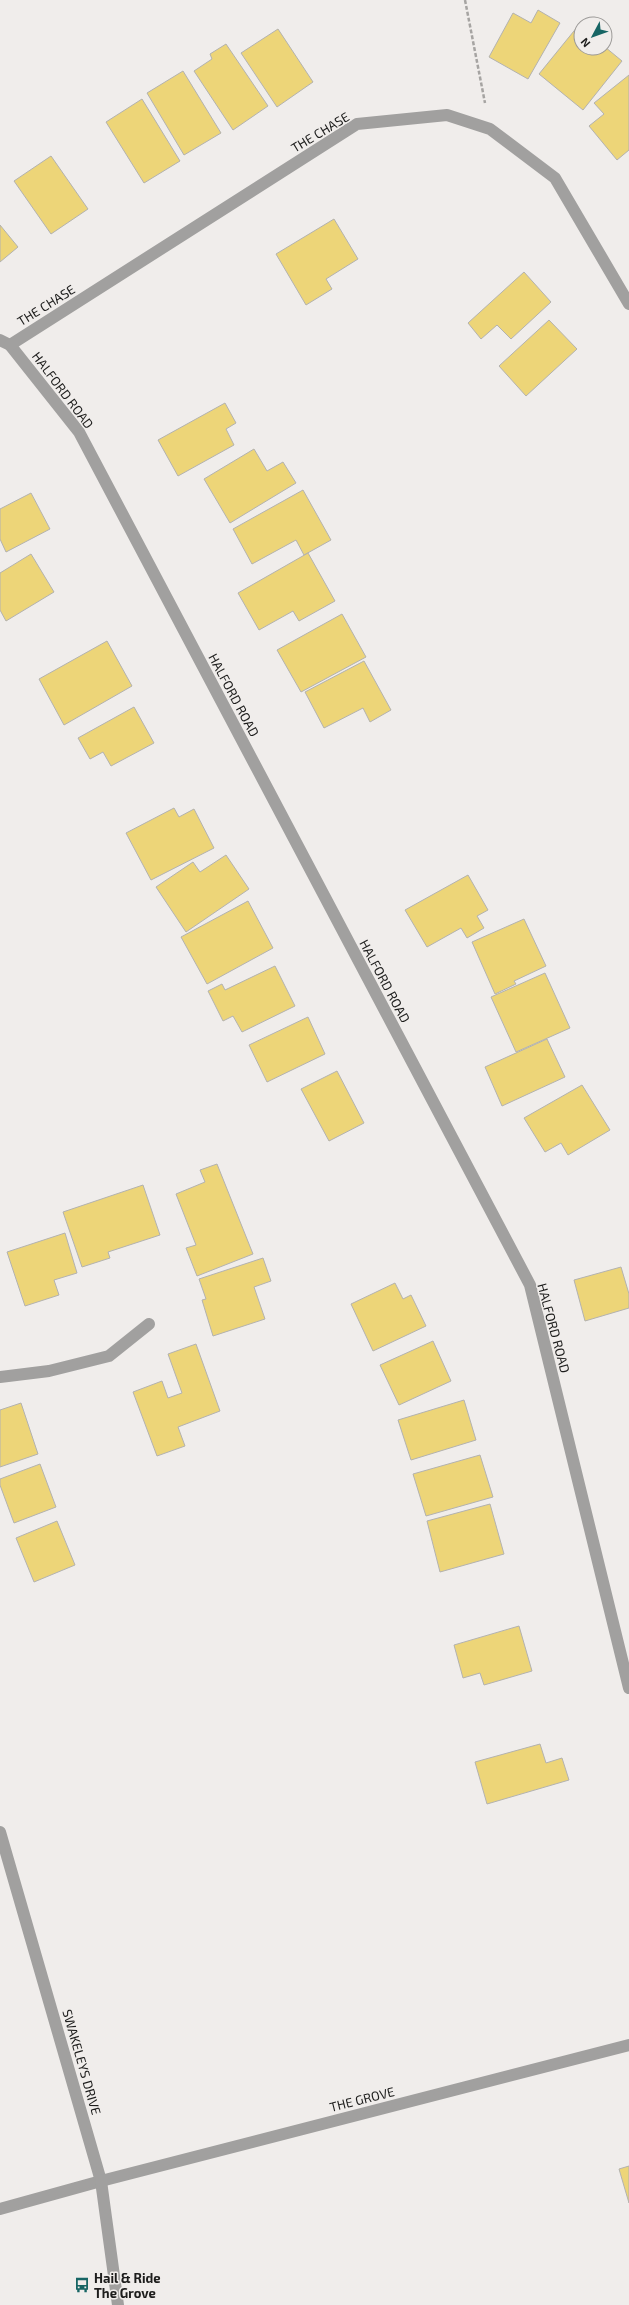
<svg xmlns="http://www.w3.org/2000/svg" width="629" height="2305" font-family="'Exo 2',sans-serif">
<rect width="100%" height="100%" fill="#f0edeb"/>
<!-- building -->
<g fill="#edd578" stroke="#b3b2af">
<polygon points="538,10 560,23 528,79 489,57 513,13 531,23"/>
<polygon points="578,26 581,28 581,48 605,47 622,61 583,110 539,74"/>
<polygon points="278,29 313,82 277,107 241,53"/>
<polygon points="226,44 268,106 233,130 194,71 212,59 210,54"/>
<polygon points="183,71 221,133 184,155 147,93"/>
<polygon points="629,75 629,150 617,160 589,126 604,114 594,103"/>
<polygon points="142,99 180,161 144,183 106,122"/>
<polygon points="51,156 88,209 51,234 14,181"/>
<polygon points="334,219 358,259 326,279 332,289 306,305 276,254"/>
<polygon points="0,225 18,247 0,262"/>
<polygon points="524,272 551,302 511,339 497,325 481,339 468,323"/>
<polygon points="549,320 577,349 526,396 499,366"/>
<polygon points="225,403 236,423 226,429 234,445 178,476 158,440"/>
<polygon points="254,449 267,471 283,462 296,483 230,523 204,479"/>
<polygon points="303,490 331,540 304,555 296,540 252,564 233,529"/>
<polygon points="31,493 50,529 6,552 0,539 0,509"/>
<polygon points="308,553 335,601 299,621 293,611 259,630 238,593"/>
<polygon points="31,554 54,592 6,621 0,610 0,573"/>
<polygon points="342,614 366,657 301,692 277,650"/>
<polygon points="107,641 132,686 64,725 39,679"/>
<polygon points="364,661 391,710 370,722 363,708 324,728 305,692"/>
<polygon points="134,707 154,743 111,766 103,752 90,759 78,738"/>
<polygon points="174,808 179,817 194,809 214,848 151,880 126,833"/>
<polygon points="226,855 249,889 186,932 156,887 193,862 200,872"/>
<polygon points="468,875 488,910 477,916 484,928 467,938 461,928 427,947 405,910"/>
<polygon points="248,901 273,948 207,984 181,937"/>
<polygon points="524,919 546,966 514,981 516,984 495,994 472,942"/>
<polygon points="275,966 295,1006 242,1032 233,1016 223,1021 208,991 222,984 225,990"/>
<polygon points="545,973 570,1028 516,1052 491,997"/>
<polygon points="308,1017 325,1054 267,1082 249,1045"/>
<polygon points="547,1039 565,1077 502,1106 485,1067"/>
<polygon points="337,1071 364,1123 329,1141 301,1089"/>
<polygon points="582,1085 610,1130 568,1155 561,1143 545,1152 524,1118"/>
<polygon points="217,1164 253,1254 197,1276 186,1248 196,1245 176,1194 205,1182 200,1170"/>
<polygon points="143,1185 160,1235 108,1252 110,1258 82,1267 63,1212"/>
<polygon points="65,1233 77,1273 54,1280 59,1295 25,1306 7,1252"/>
<polygon points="263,1258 271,1281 254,1287 265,1319 213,1336 202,1300 206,1299 199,1279"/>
<polygon points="621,1267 629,1294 629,1308 585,1321 574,1280"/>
<polygon points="395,1283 403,1299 411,1295 426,1326 373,1351 351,1304"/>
<polygon points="433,1341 451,1381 399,1405 380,1365"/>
<polygon points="196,1344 220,1411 178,1427 185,1446 157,1456 133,1392 162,1381 168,1398 182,1393 168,1354"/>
<polygon points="464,1400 476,1440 411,1460 398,1420"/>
<polygon points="21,1403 38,1454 0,1467 0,1410"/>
<polygon points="480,1455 493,1497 426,1516 413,1474"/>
<polygon points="40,1464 56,1507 14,1523 0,1485 0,1479"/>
<polygon points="490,1504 504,1554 440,1572 427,1521"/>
<polygon points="57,1521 75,1565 34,1582 16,1538"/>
<polygon points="519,1626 532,1671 484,1685 480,1673 463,1678 454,1645"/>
<polygon points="540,1744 546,1763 562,1758 569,1780 487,1804 475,1762"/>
<polygon points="629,2166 629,2203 619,2169"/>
</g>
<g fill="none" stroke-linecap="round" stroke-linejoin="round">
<!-- path -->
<polyline stroke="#a6a4a2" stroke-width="2.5" stroke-dasharray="4 2" stroke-linecap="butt" points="465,0 485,103"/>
<!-- lane -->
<polyline stroke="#a1a09f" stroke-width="12" points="0,2209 101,2181"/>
<!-- street -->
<g stroke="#a1a09f" stroke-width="12">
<polyline points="0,340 10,345 79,432 530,1285 629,1688"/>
<polyline points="10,345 357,124 447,115 490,129 555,178 629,304"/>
<polyline points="0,1377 49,1371 109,1356 149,1324"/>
<polyline points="0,1832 101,2181 118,2305"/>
<polyline points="101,2181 629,2045"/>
</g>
</g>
<!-- icons -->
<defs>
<g id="bus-bare" transform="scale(1.2)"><path d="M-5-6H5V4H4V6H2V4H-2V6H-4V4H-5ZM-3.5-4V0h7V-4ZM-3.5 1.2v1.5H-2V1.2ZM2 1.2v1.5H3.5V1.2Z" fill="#176564" stroke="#f0edeb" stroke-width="2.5" paint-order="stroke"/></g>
</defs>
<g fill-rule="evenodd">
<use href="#bus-bare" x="82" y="2285"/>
</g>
<g text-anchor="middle" stroke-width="3" stroke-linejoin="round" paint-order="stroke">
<!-- street labels -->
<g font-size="13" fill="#1d1d1c" stroke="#f0edeb">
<text transform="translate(320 132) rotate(-31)" y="5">THE CHASE</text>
<text transform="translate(46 305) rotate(-32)" y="5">THE CHASE</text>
<text transform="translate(63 390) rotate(53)" y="5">HALFORD ROAD</text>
<text transform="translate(234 695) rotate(62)" y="5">HALFORD ROAD</text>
<text transform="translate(385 981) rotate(62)" y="5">HALFORD ROAD</text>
<text transform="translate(554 1328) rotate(75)" y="5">HALFORD ROAD</text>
<text transform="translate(82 2062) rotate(74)" y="5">SWAKELEYS DRIVE</text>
<text transform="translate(362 2099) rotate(-14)" y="5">THE GROVE</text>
</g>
<!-- poi labels -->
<g font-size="13" font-weight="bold" fill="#1d1d1c" stroke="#f0edeb" text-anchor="start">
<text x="94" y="2283">Hail &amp; Ride<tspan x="94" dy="15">The Grove</tspan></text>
</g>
</g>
<!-- north arrow -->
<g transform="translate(593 36) rotate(229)"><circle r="19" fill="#f0edeb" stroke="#9c9a98"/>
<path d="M0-3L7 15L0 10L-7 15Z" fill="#176564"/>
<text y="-6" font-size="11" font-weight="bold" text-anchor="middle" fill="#1d1d1c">N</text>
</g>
</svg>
